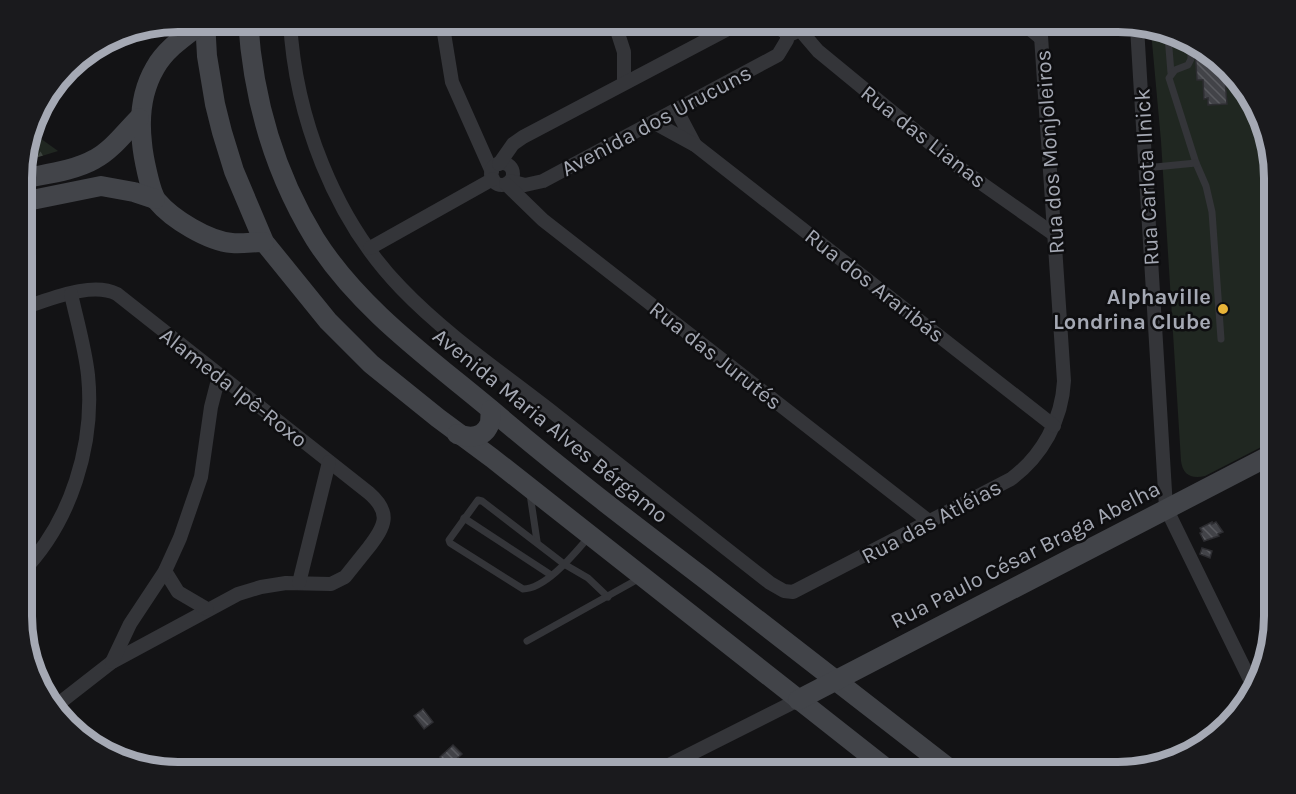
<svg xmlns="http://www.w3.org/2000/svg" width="1296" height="794" font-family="Karla,sans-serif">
<defs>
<pattern id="forest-firs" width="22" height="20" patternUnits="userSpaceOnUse" patternTransform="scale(1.5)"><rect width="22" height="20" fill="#202721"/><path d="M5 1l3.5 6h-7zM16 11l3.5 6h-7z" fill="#3d443f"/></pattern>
<pattern id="building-back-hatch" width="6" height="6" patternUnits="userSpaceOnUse" patternTransform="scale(1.5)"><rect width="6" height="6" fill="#424348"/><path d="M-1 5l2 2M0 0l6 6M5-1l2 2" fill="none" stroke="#5a5b60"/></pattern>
</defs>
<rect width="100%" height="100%" fill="#131315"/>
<!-- forest -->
<polygon fill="url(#forest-firs)" points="30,131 58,151 22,162"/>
<!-- garden -->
<path fill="#202721" d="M 1151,31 L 1205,47 L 1254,99 L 1275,167 L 1275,440 L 1205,476 C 1191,479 1183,475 1181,461 L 1161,141 Z"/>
<!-- building -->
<g fill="url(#building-back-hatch)" stroke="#2d2d31" stroke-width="1.5">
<polygon points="1188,42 1205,47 1201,48 1201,53 1210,53 1224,67 1227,104 1208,105 1208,98 1204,99 1203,80 1197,80 1195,49 1189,49"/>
<polygon points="1212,522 1212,524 1216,522 1223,532 1218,534 1219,536 1204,541 1200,533 1202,532 1200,528"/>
<polygon points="1202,548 1212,551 1210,558 1200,554"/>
<polygon points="423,709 433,722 424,729 414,716"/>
<polygon points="453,745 462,754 449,766 440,757"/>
</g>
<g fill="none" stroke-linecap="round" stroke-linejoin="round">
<!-- lane -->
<g stroke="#343539" stroke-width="7">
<polyline points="1168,36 1171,73"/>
<polyline points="1191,49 1191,59 1188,65 1175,70 1169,78 1196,163 1206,186 1212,212 1221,339"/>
<polyline points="1145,168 1196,163"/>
<polyline points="530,494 537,541"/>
<polyline points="464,518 551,575"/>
<path d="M 588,538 C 574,554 546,589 523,589 L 450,543 L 449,540 L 478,500 L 482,501 L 564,564 L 588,578 L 608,597"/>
<polyline points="527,641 640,578"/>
<path d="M 812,773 C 823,767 826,765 836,773"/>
<polyline points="865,773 879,765"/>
</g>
<!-- street -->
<g stroke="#343539" stroke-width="14">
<path d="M 290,21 C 295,116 334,219 401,288 C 447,336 504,374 556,415 C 627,471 698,527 770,583 L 784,591 L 793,592 L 1011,479 C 1042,456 1062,420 1064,381 L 1040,21"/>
<polyline points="442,21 452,82 492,172"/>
<polyline points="614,21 624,52 624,83"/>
<polyline points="777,21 783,31 791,34 800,30 803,21"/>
<polyline points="1020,21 1041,38"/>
<polyline points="1137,27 1166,508 1254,688"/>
<polyline points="800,30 818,51 964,171 1055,235"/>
<polyline points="676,109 695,145"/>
<polyline points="653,122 695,145 1054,426"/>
<circle cx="502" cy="174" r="11"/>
<polyline points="499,164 513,144 523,137 743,21"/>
<polyline points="510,181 525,185 543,181 778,55 787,40 787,33"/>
<polyline points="506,184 543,220 930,522"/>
<polyline points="370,248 493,179"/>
<path d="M 22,308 C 49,300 91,281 117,294 L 369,493 C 392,513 385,526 369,547 C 361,557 353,567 345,577 L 331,584 L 286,583 L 261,587 L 238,594 L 112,662 L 53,708"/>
<polyline points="165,571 178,592 207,609"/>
<path d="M 22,572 C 71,522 95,444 88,375 C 85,348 77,321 71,294"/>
<polyline points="299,583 329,462"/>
<polyline points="112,662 130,624 165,571 180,538 201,477 211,407 219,376"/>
<polyline points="653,773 798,700"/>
</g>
<!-- secondary -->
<g stroke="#424449" stroke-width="20">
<polyline points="205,21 207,56 215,104 222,132 234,171 264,242 328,321 371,364 438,418 492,458 892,773"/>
<path d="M 205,21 C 187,35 166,48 155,68 C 141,92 139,117 142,143 C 143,155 150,192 157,201 C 172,219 208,241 232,243 C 242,244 254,242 264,242"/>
<path d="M 248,21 C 253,98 274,172 315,239 C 360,310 432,360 495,413 C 563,471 634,525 705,579 C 788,644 872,708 955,773"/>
<path d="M 22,179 C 45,174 74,171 95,159 C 112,150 125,132 139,118"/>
<polyline points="22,202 101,186 134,192 155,199"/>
<path d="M 457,434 C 468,438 483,439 489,425 C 491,422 490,414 491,410"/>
<polyline points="798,700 1275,453"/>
</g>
</g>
<!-- markers -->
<circle fill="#e8b438" stroke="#0e0e10" stroke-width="2" cx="1223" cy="309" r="6"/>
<g text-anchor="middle" stroke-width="5" stroke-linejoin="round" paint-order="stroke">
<!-- street labels -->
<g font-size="22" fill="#a5a9b4" stroke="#0e0e10">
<text transform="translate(656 120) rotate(-28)" y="8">Avenida dos Urucuns</text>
<text transform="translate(924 136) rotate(38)" y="8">Rua das Lianas</text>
<text transform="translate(1049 152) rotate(-94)" y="8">Rua dos Monjoleiros</text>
<text transform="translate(1146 177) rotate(-93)" y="8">Rua Carlota Ilnick</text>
<text transform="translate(875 285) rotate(38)" y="8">Rua dos Araribás</text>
<text transform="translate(716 355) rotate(38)" y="8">Rua das Jurutés</text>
<text transform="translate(234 387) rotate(38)" y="8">Alameda Ipê-Roxo</text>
<text transform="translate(551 425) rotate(39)" y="8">Avenida Maria Alves Bérgamo</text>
<text transform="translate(931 521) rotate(-28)" y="8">Rua das Atléias</text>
<text transform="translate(1025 554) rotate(-27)" y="8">Rua Paulo César Braga Abelha</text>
</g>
<!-- poi labels -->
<g font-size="22" font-weight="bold" fill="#a5a9b4" stroke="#0e0e10" text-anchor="end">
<text x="1211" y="304">Alphaville<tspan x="1211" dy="25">Londrina Clube</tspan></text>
</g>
</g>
<!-- crop -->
<path d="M0 0H1296V794H0ZM178 32H1118A146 146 0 0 1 1264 178V616A146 146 0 0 1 1118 762H178A146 146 0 0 1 32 616V178A146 146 0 0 1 178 32Z" fill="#1a1a1d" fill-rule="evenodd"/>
<path fill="none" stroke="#a5a9b4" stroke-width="8" d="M178 32H1118A146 146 0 0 1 1264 178V616A146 146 0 0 1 1118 762H178A146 146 0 0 1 32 616V178A146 146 0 0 1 178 32Z"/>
</svg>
